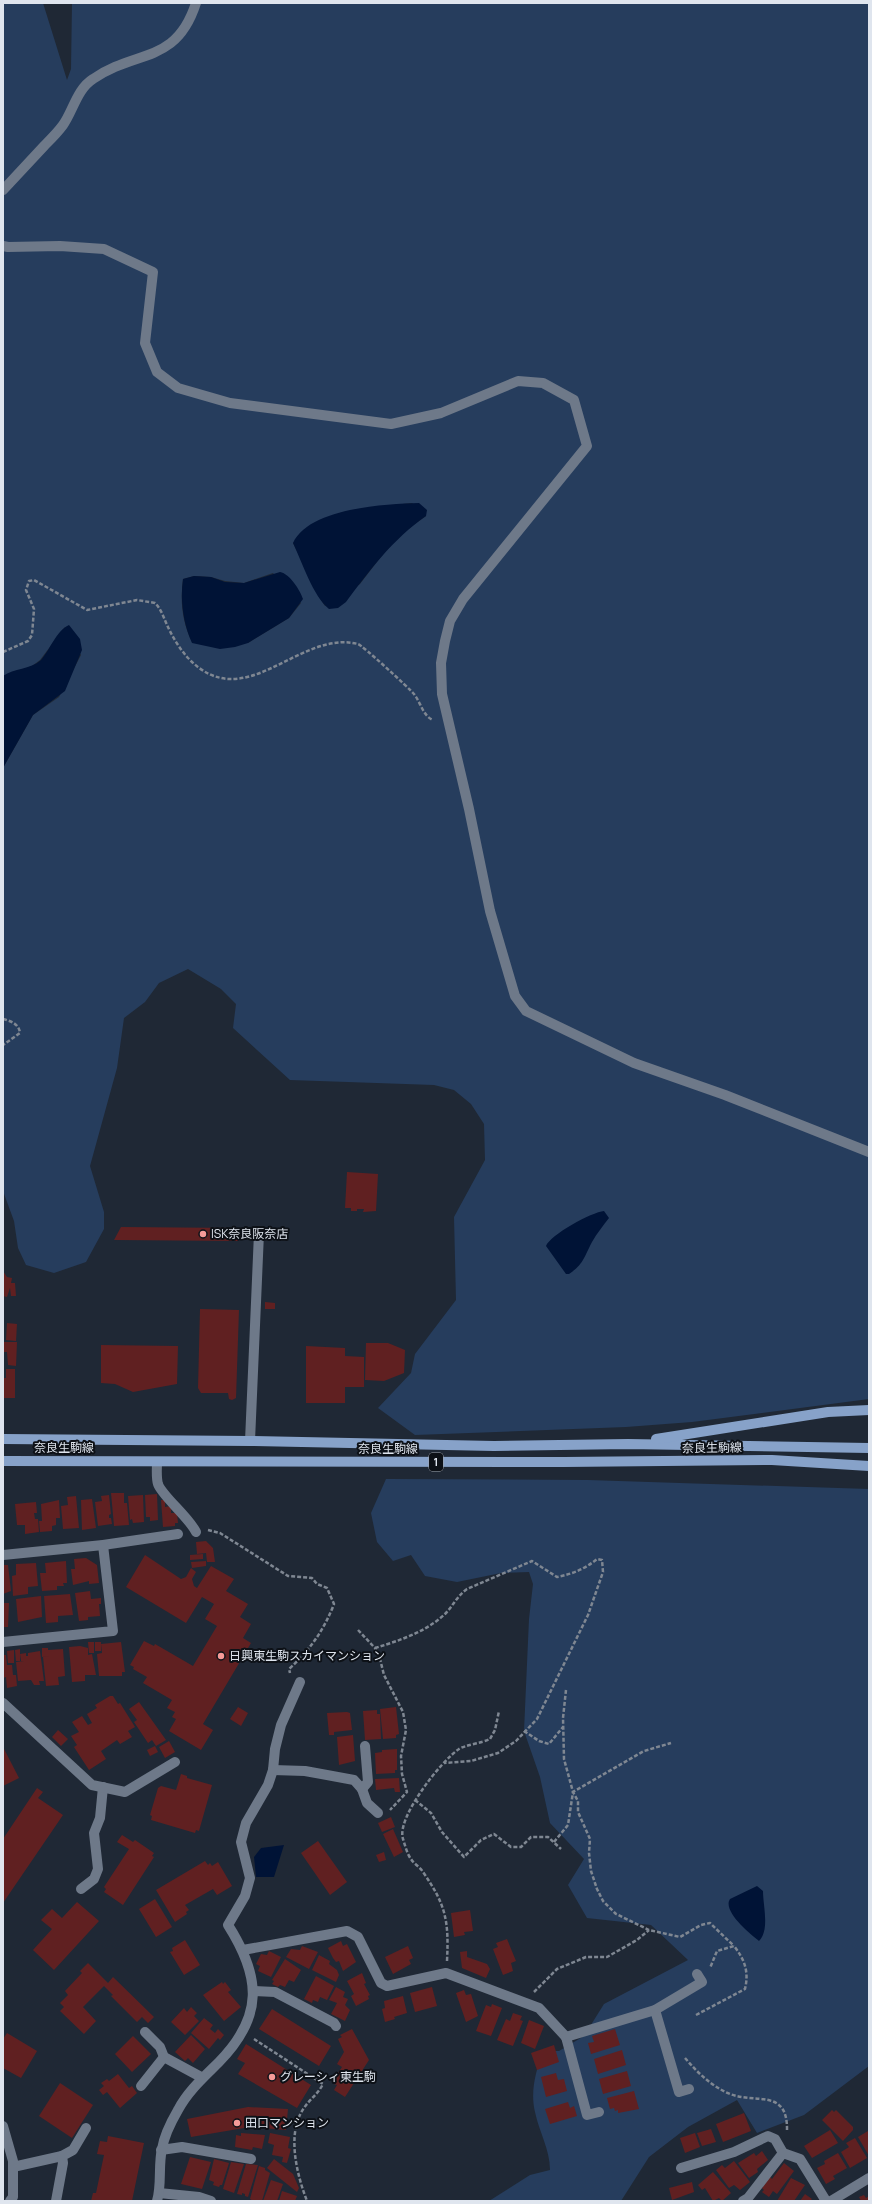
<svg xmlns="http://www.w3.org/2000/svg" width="872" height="2204" font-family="Manrope,'Noto Sans JP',sans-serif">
<rect width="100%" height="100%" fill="#1f2835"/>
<!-- green -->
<g fill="#263d5d" fill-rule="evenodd">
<path d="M 3,3 L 43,3 L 67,80 L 71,69 L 72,3 L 869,3 L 869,1399 L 692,1422 L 626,1427 L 415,1435 L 378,1408 L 411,1373 L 415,1354 L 456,1300 L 454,1217 L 485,1160 L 484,1124 L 471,1104 L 454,1090 L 434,1085 L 290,1080 L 233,1028 L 236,1004 L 221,989 L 188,969 L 159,983 L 145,1002 L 124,1018 L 117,1068 L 90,1166 L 104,1212 L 104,1229 L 86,1262 L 54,1273 L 26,1265 L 18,1248 L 14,1221 L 3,1191 L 3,768 L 33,715 L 59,697 L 81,655 L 65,627 L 40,660 L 32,666 L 3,676 ZM 412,503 L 426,516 L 401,534 L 383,554 L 360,584 L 325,606 L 319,597 L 293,543 L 367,508 ZM 273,573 L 301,603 L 289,618 L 248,643 L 192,642 C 182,622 180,601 183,579 L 194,576 L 211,577 L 225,581 L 244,583 Z"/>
<path d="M 386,1479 L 588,1480 L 869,1489 L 869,2066 L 804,2115 L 757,2133 L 737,2100 L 688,2127 L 649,2157 L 621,2201 L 489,2201 L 530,2175 L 550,2170 C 550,2149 539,2132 535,2112 C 530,2091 536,2071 543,2051 L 559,2051 L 584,2036 L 604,2004 L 688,1960 L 651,1925 L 587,1918 L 568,1885 L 584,1859 L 550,1823 L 540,1777 L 524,1731 L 529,1619 L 533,1584 L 529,1572 L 501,1573 L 457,1582 L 425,1576 L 411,1555 L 393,1561 L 377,1542 L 371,1513 Z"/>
</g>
<!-- water -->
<g fill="#001336">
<path d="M 419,503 L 427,510 L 426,516 C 392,540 370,570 346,602 L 338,608 L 329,609 C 313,596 302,562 293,543 C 309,508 385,504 419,503 Z"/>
<path d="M 280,572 C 290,574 300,590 303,599 L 289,618 L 248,643 L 235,647 L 220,649 L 192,643 C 183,623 180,600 183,579 L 194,576 L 211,577 L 225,582 L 244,583 Z"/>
<path d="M 69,625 L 80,639 L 82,650 L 65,691 L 33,715 L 3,768 L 3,676 C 14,668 30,670 41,660 C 50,650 56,631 69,625 Z"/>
<path d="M 604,1211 L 609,1218 C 603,1226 597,1233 592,1242 C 584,1257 584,1264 569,1274 L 566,1274 L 546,1246 C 550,1235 592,1212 604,1211 Z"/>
<polygon points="284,1845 274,1877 256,1877 254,1857 261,1848"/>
<path d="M 757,1886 L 763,1891 C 763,1906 770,1930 759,1941 C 750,1934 722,1911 730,1899 Z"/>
</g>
<!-- building -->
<g fill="#602021">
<polygon points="347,1172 378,1174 376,1211 363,1212 364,1209 357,1209 357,1211 351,1211 351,1208 345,1208"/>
<polygon points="121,1227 239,1228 238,1241 114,1240"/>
<polygon points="3,1271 7,1277 12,1278 11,1283 15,1283 16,1296 11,1296 10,1288 7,1297 3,1296"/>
<polygon points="265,1302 275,1303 275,1309 265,1309"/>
<polygon points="200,1309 239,1310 236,1398 232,1400 229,1399 228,1393 201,1393 198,1388"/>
<polygon points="7,1323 17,1324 16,1341 6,1340"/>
<polygon points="3,1342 17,1342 16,1366 8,1365 7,1352 3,1352"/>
<polygon points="366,1343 388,1343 405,1350 404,1373 384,1381 365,1380"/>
<polygon points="101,1345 178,1346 177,1384 133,1392 115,1384 101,1383"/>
<polygon points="306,1346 345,1348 345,1356 364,1357 364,1387 345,1387 345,1403 306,1403"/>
<polygon points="6,1369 15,1369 15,1398 3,1398 3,1378 6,1378"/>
<polygon points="111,1493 124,1493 124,1503 127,1503 129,1525 114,1526"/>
<polygon points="157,1494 158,1520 150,1521 150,1517 146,1517 145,1495"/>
<polygon points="109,1495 111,1514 109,1515 109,1518 111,1518 112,1524 98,1526 95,1502 102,1501 101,1496"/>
<polygon points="143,1495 144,1522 133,1523 132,1519 130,1520 128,1496"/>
<polygon points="76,1496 79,1528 63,1529 61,1506 68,1505 67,1497"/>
<polygon points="92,1499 96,1528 82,1530 81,1500"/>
<polygon points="59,1500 60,1518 56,1518 56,1525 52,1526 52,1531 40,1532 39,1521 42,1521 41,1504"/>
<polygon points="161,1500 165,1500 165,1507 171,1506 171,1513 177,1513 178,1523 175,1523 175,1526 163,1527"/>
<polygon points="36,1502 37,1513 34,1513 35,1519 38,1519 39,1532 25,1534 25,1525 17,1525 15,1504"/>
<polygon points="206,1541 213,1548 215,1562 207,1562 206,1553 197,1554 196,1542"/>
<polygon points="203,1554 203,1559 190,1560 190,1555"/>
<polygon points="145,1555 181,1579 186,1577 191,1568 196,1572 192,1579 194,1586 197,1588 211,1566 234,1579 226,1591 248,1604 240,1617 251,1624 243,1638 251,1643 203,1724 213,1730 201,1750 169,1731 176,1719 172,1717 175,1712 167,1708 172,1700 143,1683 147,1677 133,1669 134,1667 130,1665 144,1641 154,1646 155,1644 193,1666 217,1626 205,1619 214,1604 202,1597 186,1623 126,1587"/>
<polygon points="86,1558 97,1565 99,1583 89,1584 89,1581 73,1585 71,1569 75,1569 74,1559"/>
<polygon points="66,1561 67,1583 63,1583 64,1586 57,1586 57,1590 42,1591 40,1573 46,1573 45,1563"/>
<polygon points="206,1561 206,1566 192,1568 191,1562"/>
<polygon points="36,1563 38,1586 28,1587 28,1594 13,1596 12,1576 16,1575 16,1564"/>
<polygon points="3,1565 8,1565 11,1591 3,1594"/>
<polygon points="90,1591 91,1599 101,1598 101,1604 99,1604 100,1616 88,1617 88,1620 79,1621 75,1593"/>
<polygon points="70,1594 73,1615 58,1616 58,1622 46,1623 44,1596"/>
<polygon points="41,1596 42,1617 18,1622 16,1599"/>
<polygon points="3,1603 9,1603 8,1627 3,1627"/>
<polygon points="88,1642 94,1642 94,1653 89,1653"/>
<rect x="95" y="1642" width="6" height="9"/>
<polygon points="121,1642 125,1672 122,1672 122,1676 99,1676 97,1654 102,1653 101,1644"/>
<polygon points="80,1646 88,1648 88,1655 92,1654 96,1675 85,1675 85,1681 72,1682 69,1647"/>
<polygon points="42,1648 48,1648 48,1650 63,1649 65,1676 58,1677 59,1685 46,1686 43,1657 49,1656 42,1657"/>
<polygon points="20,1649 20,1661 16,1661 15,1650"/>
<polygon points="14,1650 14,1663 8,1663 7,1651"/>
<polygon points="40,1651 44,1681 39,1681 40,1685 34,1685 31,1680 18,1681 16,1662 24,1661 21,1661 20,1654 26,1653 26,1656 28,1656 28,1653"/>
<polygon points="3,1655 6,1655 7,1665 12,1665 13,1675 16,1675 17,1686 7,1688 6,1677 3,1678"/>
<polygon points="110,1696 113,1696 118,1704 120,1703 135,1727 128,1731 132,1737 120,1744 117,1740 101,1751 106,1759 89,1770 74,1747 77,1745 71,1736 79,1732 72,1722 82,1716 88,1725 92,1723 87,1714 97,1708 95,1705"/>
<polygon points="139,1702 166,1740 156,1746 152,1740 148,1743 134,1722 137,1720 129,1709"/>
<polygon points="238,1707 248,1713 241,1726 230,1719"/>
<polygon points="396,1707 399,1734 396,1735 396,1738 383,1739 380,1709"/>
<polygon points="377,1710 377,1714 380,1714 381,1739 365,1740 363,1711"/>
<polygon points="347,1712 350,1713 352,1730 334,1732 334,1735 329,1735 327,1713"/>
<polygon points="58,1730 68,1739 61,1746 52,1737"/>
<polygon points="353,1735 355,1761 339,1765 337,1737"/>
<polygon points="169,1741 175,1752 165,1758 159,1747"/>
<polygon points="155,1746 158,1752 150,1756 147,1750"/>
<polygon points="3,1747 19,1778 3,1786"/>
<polygon points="397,1749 397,1770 395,1770 395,1773 376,1774 375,1753 382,1752 382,1750"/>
<polygon points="181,1774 187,1776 187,1778 212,1785 199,1831 196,1830 195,1833 151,1820 152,1816 150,1815 158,1788 161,1786 176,1790"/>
<polygon points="399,1778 400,1792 395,1792 394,1788 376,1790 375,1779"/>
<polygon points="37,1788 43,1792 38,1798 63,1815 3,1903 3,1839"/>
<polygon points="391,1817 395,1827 382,1832 378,1823"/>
<polygon points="393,1829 403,1852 394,1857 383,1834"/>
<polygon points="122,1835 133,1842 135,1840 154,1853 152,1856 154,1857 123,1905 104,1892 106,1889 104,1887 129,1849 117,1842"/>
<polygon points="318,1841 347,1882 330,1895 301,1853"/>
<polygon points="384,1852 386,1860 379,1862 376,1855"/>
<polygon points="205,1861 208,1865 210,1863 212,1866 218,1862 232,1886 217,1895 213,1889 185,1905 189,1910 186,1912 187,1914 175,1922 156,1890"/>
<polygon points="155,1899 172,1927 156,1937 139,1909"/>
<polygon points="77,1902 99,1921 54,1970 33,1950 52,1929 41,1920 52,1909 62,1918"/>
<polygon points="470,1910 473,1931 464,1932 465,1935 454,1937 451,1913"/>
<polygon points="507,1939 516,1961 511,1963 513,1971 503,1975 493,1949 498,1947 496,1943"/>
<polygon points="185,1940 200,1965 184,1975 170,1952 173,1951 172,1948"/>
<polygon points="341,1941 343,1946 347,1944 356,1962 343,1971 339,1961 336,1962 333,1958 328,1948"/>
<polygon points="302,1946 318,1952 309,1969 286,1957 291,1949 300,1950"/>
<polygon points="408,1946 413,1958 409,1960 411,1964 393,1974 385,1957"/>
<polygon points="269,1951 281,1957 271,1977 258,1971 260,1966 256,1964 261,1954 267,1955"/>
<polygon points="467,1951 467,1957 487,1964 490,1969 486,1978 462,1968 460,1952"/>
<polygon points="319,1955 330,1961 329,1964 337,1970 339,1975 336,1982 312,1970"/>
<polygon points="285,1959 301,1970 294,1982 289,1980 285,1987 280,1985 278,1987 272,1984 274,1981 272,1980"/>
<polygon points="88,1963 108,1983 113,1977 154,2017 148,2023 142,2017 137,2022 111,1996 113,1995 104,1986 83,2007 96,2021 84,2034 60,2011 64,2007 60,2003 68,1995 65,1991 82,1973 80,1971"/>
<polygon points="362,1973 366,1983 364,1984 370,1995 368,1996 369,1999 356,2006 351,1996 354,1994 347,1981"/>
<polygon points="316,1976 334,1986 327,2000 320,1997 318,2002 313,2000 312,2003 304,1999"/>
<polygon points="222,1982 223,1984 225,1982 231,1990 228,1992 241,2007 224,2021 203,1995"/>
<polygon points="336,1987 345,1992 343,1997 348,1999 345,2005 350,2010 345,2021 331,2014 337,2003 329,2000"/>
<polygon points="432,1987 437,2006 415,2012 410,1993"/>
<polygon points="464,1990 466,1995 471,1994 478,2016 466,2022 456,1993"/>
<polygon points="403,1996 407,2013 394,2017 395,2019 385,2022 382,2009 385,2008 384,2001"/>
<polygon points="492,2004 502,2008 491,2036 476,2031 486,2005 491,2007"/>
<polygon points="191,2007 197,2013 194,2016 199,2021 185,2035 171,2022 184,2008 187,2012"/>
<polygon points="272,2009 331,2046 319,2066 259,2029"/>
<polygon points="513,2013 522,2016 520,2020 523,2021 513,2046 497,2040 506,2019 510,2021"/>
<polygon points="204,2018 213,2025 210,2029 215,2033 218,2029 224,2035 220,2040 218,2038 209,2049 191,2033"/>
<polygon points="529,2020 544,2026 535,2049 521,2043"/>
<polygon points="352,2029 369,2060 345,2097 334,2090 337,2085 334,2084 336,2080 334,2079 342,2067 337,2064 344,2052 338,2039 342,2037 340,2035"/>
<polygon points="615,2029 620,2045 591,2054 588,2043 594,2042 592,2036"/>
<polygon points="7,2033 37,2051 21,2078 3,2068 3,2039"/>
<polygon points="191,2035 205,2049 193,2063 188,2058 185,2061 175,2052"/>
<polygon points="133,2036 151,2054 132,2072 115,2054"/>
<polygon points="246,2044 311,2085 297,2108 238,2074 245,2063 237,2059"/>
<polygon points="554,2045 559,2062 537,2070 531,2053"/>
<polygon points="622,2050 626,2065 598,2074 594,2059"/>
<polygon points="627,2071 631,2086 603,2094 599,2079"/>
<polygon points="556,2073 558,2080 564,2079 567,2091 546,2097 541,2077"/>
<polygon points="118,2074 129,2088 132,2086 137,2093 120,2108 107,2092 103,2095 99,2090 104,2086 101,2083 107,2079 109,2081"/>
<polygon points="60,2083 93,2105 72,2138 39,2116"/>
<polygon points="634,2091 639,2109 618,2113 618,2110 615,2111 614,2108 610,2109 607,2098"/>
<polygon points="568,2102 570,2108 574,2106 577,2116 550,2124 545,2109"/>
<polygon points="248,2107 288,2109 286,2130 250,2127 191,2137 187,2119"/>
<polygon points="832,2110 834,2112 836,2110 853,2127 853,2130 843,2141 822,2120"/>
<polygon points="744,2113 751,2131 723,2142 716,2124"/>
<polygon points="711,2129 716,2142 702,2146 697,2133"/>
<polygon points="830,2130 838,2143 812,2158 804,2146"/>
<polygon points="868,2131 869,2132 869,2156 858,2137"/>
<polygon points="241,2133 265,2135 262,2149 253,2147 252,2150 235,2147 236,2135 241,2136"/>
<polygon points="270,2133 290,2137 288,2148 291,2149 287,2163 282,2162 283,2157 272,2155 274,2145 268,2143"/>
<polygon points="695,2133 700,2147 685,2153 680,2138"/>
<polygon points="108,2136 144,2143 132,2201 91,2201 93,2193 96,2193 104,2155 97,2154 100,2141 107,2142"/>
<polygon points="855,2138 867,2158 850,2168 841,2152 849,2147 846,2143"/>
<polygon points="762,2151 768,2160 757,2169 758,2172 749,2178 738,2163 754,2153 756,2156"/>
<polygon points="838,2153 847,2168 833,2176 835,2179 826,2184 817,2168 825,2164 824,2161"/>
<polygon points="190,2157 211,2162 202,2189 181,2184"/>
<polygon points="214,2159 229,2163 222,2185 220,2185 219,2187 213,2185 214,2182 209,2180"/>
<polygon points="274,2159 293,2174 299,2188 297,2192 267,2168"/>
<polygon points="734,2161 750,2182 740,2190 734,2185 729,2188 716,2170 722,2165 725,2168"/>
<polygon points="231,2162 244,2164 234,2193 223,2189"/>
<polygon points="784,2163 794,2171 777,2194 773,2191 769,2197 762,2192 764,2190 762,2188 770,2177 772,2179"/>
<polygon points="246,2164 258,2165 248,2197 245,2196 245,2194 242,2193 242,2195 237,2194"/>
<polygon points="259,2166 265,2168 265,2170 270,2173 262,2201 253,2201 250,2199"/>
<polygon points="713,2172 731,2193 722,2201 719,2198 713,2201 705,2188 702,2190 698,2185"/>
<polygon points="791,2178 805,2185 794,2201 777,2201"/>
<polygon points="271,2180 283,2184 277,2201 263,2201"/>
<polygon points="692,2182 694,2192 672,2200 669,2188"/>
<polygon points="282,2191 297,2196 295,2201 279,2201"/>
<polygon points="805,2194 812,2199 810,2201 800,2201"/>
<polygon points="864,2195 866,2198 869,2196 869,2201 861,2201 859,2197"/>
</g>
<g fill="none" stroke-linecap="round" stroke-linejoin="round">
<!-- path -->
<g stroke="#7f8792" stroke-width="2.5" stroke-dasharray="4 2" stroke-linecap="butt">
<path d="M 3,652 L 28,641 L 32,635 L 34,609 L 26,590 L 29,581 L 34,580 L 87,610 L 137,600 L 155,603 C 162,610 164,619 168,627 C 173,638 180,649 188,658 C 245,718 298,629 358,644 C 362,645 409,688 414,694 C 421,703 423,716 433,720"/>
<path d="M 3,1019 C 11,1021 19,1024 20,1033 L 3,1045"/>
<path d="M 208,1530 L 220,1533 L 288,1576 L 312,1578 L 317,1584 L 327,1588 L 334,1604 C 324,1630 310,1650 289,1669 L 290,1673"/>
<polyline points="358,1630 375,1648 380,1659 384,1675 403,1712 406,1730 401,1756 402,1774 407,1792 390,1810"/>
<path d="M 375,1648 C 398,1641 426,1632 445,1614 C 453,1606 457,1596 467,1589 L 532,1561 L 557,1577 C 572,1574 585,1569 597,1559 L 602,1560 L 603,1572 L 588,1615 L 537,1719 L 516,1741 L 498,1753 L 471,1761 L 444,1763"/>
<polyline points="566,1690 563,1718 564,1759 573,1792 578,1801 578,1812 590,1839 589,1853 591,1871 597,1889 603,1901 616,1914 649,1930 680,1937 701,1925 710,1923 734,1946"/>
<polyline points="524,1731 539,1741 549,1744 563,1727"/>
<polyline points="415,1800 431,1813 442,1832 464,1857 481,1840 494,1834 511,1847 521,1847 531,1837 548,1837 561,1849"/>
<polyline points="554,1842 568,1825 573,1792 644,1751 671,1743"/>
<path d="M 447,1961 C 449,1921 446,1905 423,1872 C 420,1867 414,1864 411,1859 C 407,1854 405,1845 403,1839 C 396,1818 441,1761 459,1749 C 465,1745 482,1743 490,1739 L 495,1730 L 499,1711"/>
<polyline points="534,1992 557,1969 586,1957 607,1957 637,1940 649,1930"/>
<path d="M 696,2015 L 745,1989 C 749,1972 745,1960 734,1946 L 717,1951 L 710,1968"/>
<path d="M 254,2039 L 323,2084 C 318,2094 310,2099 304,2108 C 286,2133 297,2175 307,2201"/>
<path d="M 685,2058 C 698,2073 711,2086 730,2094 C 756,2104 788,2088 787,2131"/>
</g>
<!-- lane -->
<g stroke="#6e7989" stroke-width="10">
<polyline points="250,1441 259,1233"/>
<path d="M 157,1462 C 157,1469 156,1477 158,1484 C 162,1496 188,1516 196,1532"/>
<polyline points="273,1770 305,1771 354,1780 362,1789 367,1803 378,1813"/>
<polyline points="362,1789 368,1782 365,1746"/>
<polyline points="81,1889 94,1879 98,1869 94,1833 100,1818 103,1787"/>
<polyline points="254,1991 275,1992 334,2023 336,2026"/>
<polyline points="145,2032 160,2047 164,2057 201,2077"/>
<polyline points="141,2086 164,2057"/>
<polyline points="161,2150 182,2147 251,2159"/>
<polyline points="13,2167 62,2156"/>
<polyline points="681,2168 734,2152 768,2136 775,2139 783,2153"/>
<polyline points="56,2201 63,2163 62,2156 73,2150 86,2128"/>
<polyline points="831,2201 869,2178"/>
</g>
<!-- street -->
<g stroke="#6e7989" stroke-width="10">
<path d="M 3,190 C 17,175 31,160 45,145 C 51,139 58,132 63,125 C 73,111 77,89 93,79 C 136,49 176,65 196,3"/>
<polyline points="3,246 8,247 60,246 104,249 153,272 145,343 157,372 178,388 230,403 391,424 441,413 518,381 543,383 574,400 587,446 463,599 450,621 445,641 441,663 442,694 469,809 490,911 515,996 526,1011 634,1063 725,1095 869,1152"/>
<polyline points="3,1555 103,1545 178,1534"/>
<polyline points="3,1642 113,1631 103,1545"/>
<polyline points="3,1703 92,1785 125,1792 175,1762"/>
<polyline points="243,1950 347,1931 358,1937 381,1983 387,1986 446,1973 539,2008 566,2037 655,2010 702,1982 697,1974"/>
<polyline points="655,2010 679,2092 689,2089"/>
<polyline points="566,2037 587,2115 599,2112"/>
<polyline points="3,2126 13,2161 13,2197 10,2201"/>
<polyline points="159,2193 199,2197 211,2201"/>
<path d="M 157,2201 C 162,2184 158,2166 162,2149 C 164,2136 171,2122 178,2110 C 188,2091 204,2077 219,2062 C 264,2016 261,1977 228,1925 L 245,1896 L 250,1878 L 241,1842 L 246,1823 L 268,1785 L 273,1770 L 275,1749 L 281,1725 L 300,1682"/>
<polyline points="743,2201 748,2198 783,2153 800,2159 826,2201"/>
</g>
<!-- primary -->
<g stroke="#87a2c9" stroke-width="10">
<polyline points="3,1439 250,1441 494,1446 628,1444 869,1448"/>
<polyline points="656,1439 828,1412 869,1410"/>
<polyline points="3,1461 564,1462 772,1460 869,1466"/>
</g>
</g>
<!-- markers -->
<g fill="#f59b98" stroke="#0d1117" stroke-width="1.5">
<circle cx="203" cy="1234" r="4"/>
<circle cx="221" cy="1656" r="4"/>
<circle cx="272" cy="2077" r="4"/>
<circle cx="237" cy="2123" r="4"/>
</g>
<g text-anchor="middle" stroke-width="4" stroke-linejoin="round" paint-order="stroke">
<!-- shield labels -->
<rect fill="#0d1117" stroke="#a0a5ae" stroke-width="1" x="429" y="1453" width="14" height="18" rx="3"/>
<g font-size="11" font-weight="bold" fill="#dfe5ee">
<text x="436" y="1466">1</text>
</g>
<!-- poi labels -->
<g font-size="12" fill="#dfe5ee" stroke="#0d1117" text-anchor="start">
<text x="211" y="1238">ISK奈良阪奈店</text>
<text x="229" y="1660">日興東生駒スカイマンション</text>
<text x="280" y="2081">グレーシィ東生駒</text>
<text x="245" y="2127">田口マンション</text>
</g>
<!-- street labels -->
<g font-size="12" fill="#dfe5ee" stroke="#0d1117">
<text x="64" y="1452">奈良生駒線</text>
<text transform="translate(712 1448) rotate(-1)" y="4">奈良生駒線</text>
<text x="388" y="1453">奈良生駒線</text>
</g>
</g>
<!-- border -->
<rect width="872" height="2204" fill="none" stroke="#dfe5ee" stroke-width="8"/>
</svg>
